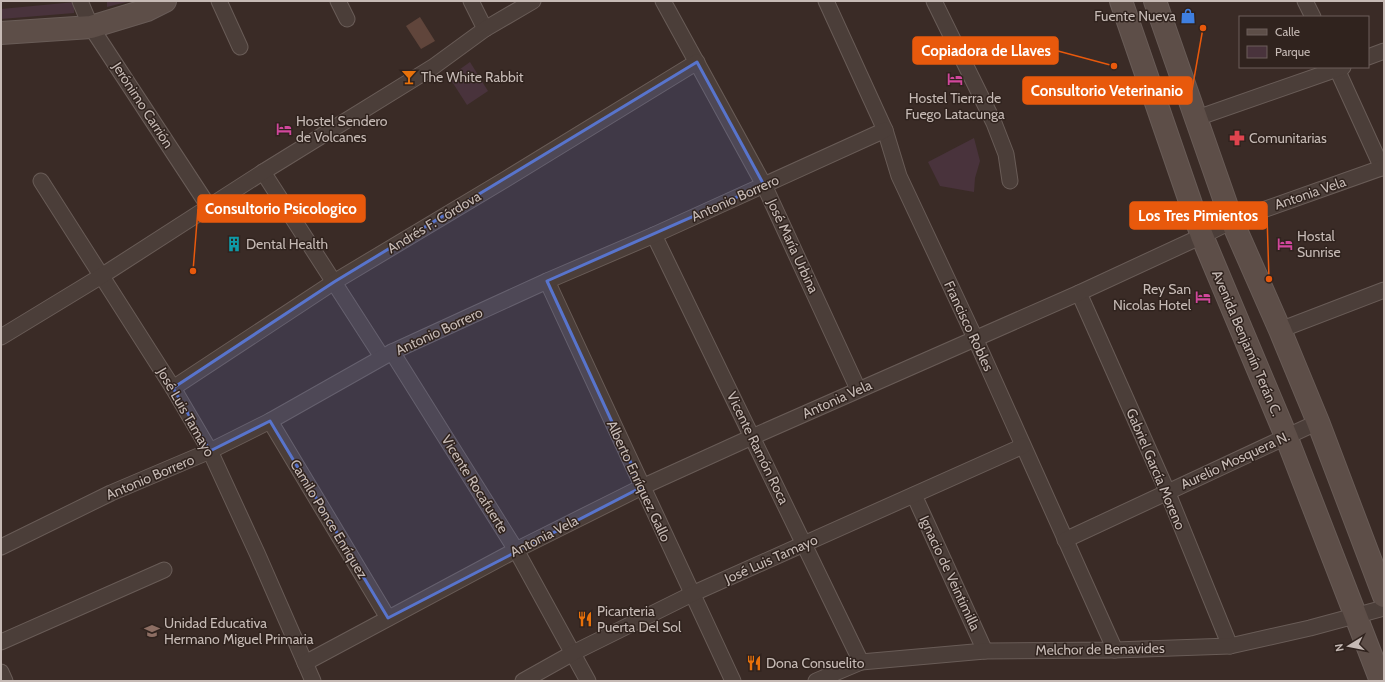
<svg xmlns="http://www.w3.org/2000/svg" width="1385" height="682" font-family="Cabin,sans-serif">
<rect width="100%" height="100%" fill="#3a2b26"/>
<!-- green -->
<g fill="#49333c">
<polygon points="107,1 131,1 107,7"/>
<polygon points="75,2 74,13 1,19 1,9"/>
<polygon points="470,62 488,91 467,105 449,77"/>
<polygon points="974,138 980,161 975,178 974,192 940,186 928,162"/>
</g>
<!-- water -->
<polygon fill="#60453b" points="420,17 435,41 421,49 406,26"/>
<g fill="none" stroke-linecap="round" stroke-linejoin="round">
<!-- minor casing -->
<g stroke="#695c57" stroke-width="17">
<g id="minor">
<polyline points="80,1 91,27 209,207"/>
<polyline points="219,1 240,47"/>
<polyline points="338,1 347,19"/>
<polyline points="471,1 485,29"/>
<polyline points="663,1 764,185 858,389"/>
<polyline points="826,1 885,130 899,176 975,338 1115,650"/>
<polyline points="934,1 994,123 1006,154 1010,181"/>
<polyline points="1305,1 1313,17"/>
<polyline points="1368,57 1384,51"/>
<polyline points="1336,67 1382,168"/>
<polyline points="1197,118 1343,67"/>
<polyline points="263,172 382,357"/>
<polyline points="41,181 173,388 210,451 257,553 313,681"/>
<polyline points="654,235 861,662"/>
<polyline points="547,281 733,681"/>
<polyline points="1079,293 1167,491 1230,646"/>
<polyline points="1280,330 1384,290"/>
<polyline points="1,337 103,275 263,172 433,67 485,29 533,1"/>
<polyline points="392,352 516,550 588,681"/>
<polyline points="173,388 334,282 506,179 697,62"/>
<polyline points="270,421 388,618"/>
<polyline points="914,495 985,651"/>
<polyline points="1065,540 1318,422"/>
<polyline points="1,547 111,493 210,451 270,421 392,352 547,281 654,235 885,130"/>
<polyline points="1,642 164,570"/>
<polyline points="305,663 516,550 642,487 752,437 1079,293 1202,236 1232,221 1384,167"/>
<polyline points="1,672 5,681"/>
<polyline points="523,681 573,653 692,594 1023,446"/>
<polyline points="816,681 861,662 985,651 1115,650 1230,646 1310,628 1384,608"/>
</g>
</g>
<!-- secondary casing -->
<g stroke="#695c57" stroke-width="24">
<g id="secondary">
<polyline points="1121,1 1202,236 1286,436 1381,681"/>
<polyline points="1155,1 1232,221 1280,330 1318,422 1384,596"/>
<polyline points="1,33 91,27 147,10 165,1"/>
</g>
</g>
<!-- minor -->
<use href="#minor" stroke="#4b3e39" stroke-width="15"/>
<!-- secondary -->
<use href="#secondary" stroke="#5d4e48" stroke-width="22"/>
</g>
<!-- marked area -->
<path fill="#5874cc" fill-opacity="0.2" stroke="#5874cc" stroke-width="3" stroke-linejoin="round" d="M 697,62 L 764,185 L 547,281 L 642,487 L 388,618 L 270,421 L 210,451 L 173,388 L 334,282 Z"/>
<!-- icons -->
<defs>
<g id="shop-bare" transform="scale(1.2)"><path d="M-5-2.5h2.3a2.7 3.5 0 0 1 5.4 0H5L5.5 6h-11ZM-1.5-2.5h3a1.5 2.3 0 0 0-3 0Z" fill="#3f7fe0" stroke="#30231e" stroke-width="2.5" paint-order="stroke"/></g>
<g id="bar-bare" transform="scale(1.2)"><path d="M-6-5H6L.8 .8V4.5H3.5V6h-7V4.5H-.8V.8Z" fill="#e8710a" stroke="#30231e" stroke-width="2.5" paint-order="stroke"/></g>
<g id="hotel-bare" transform="scale(1.2)"><path d="M-6-4.5h1.5V1H6V5H4.5V3h-9V5H-6ZM-4 0a1.8 1.8 0 1 1 3.6 0ZM.5 0V-2.5h3Q6-2.5 6 0Z" fill="#d1479c" stroke="#30231e" stroke-width="2.5" paint-order="stroke"/></g>
<g id="pharmacy-bare" transform="scale(1.2)"><path d="M-2-6h4v4h4v4h-4v4h-4v-4h-4v-4h4Z" fill="#e0444e" stroke="#30231e" stroke-width="2.5" paint-order="stroke"/></g>
<g id="building-bare" transform="scale(1.2)"><path d="M-4-6H4V6H1V3H-1V6H-4ZM-2.5-4.3h1.7v1.8h-1.7ZM.8-4.3h1.7v1.8H.8ZM-2.5-1h1.7V.8h-1.7ZM.8-1h1.7V.8H.8Z" fill="#0f9aa8" stroke="#30231e" stroke-width="2.5" paint-order="stroke"/></g>
<g id="restaurant-bare" transform="scale(1.2)"><path d="M-5-6h1v4h1v-4h1v4h1v-4h1v5L-1.5 .5V6h-2V.5L-5-1ZM5-6V6H3V1.5H1.5Q1.5-4 5-6Z" fill="#e8710a" stroke="#30231e" stroke-width="2.5" paint-order="stroke"/></g>
<g id="school-bare" transform="scale(1.2)"><path d="M0-5L7-2L0 1L-7-2ZM-4 1L0 2.5L4 1V4Q0 6-4 4Z" fill="#8d6e63" stroke="#30231e" stroke-width="2.5" paint-order="stroke"/></g>
</defs>
<g fill-rule="evenodd">
<use href="#shop-bare" x="1188" y="16"/>
<use href="#bar-bare" x="409" y="77"/>
<use href="#hotel-bare" x="955" y="79"/>
<use href="#hotel-bare" x="284" y="129"/>
<use href="#pharmacy-bare" x="1237" y="138"/>
<use href="#building-bare" x="234" y="244"/>
<use href="#hotel-bare" x="1285" y="244"/>
<use href="#hotel-bare" x="1203" y="297"/>
<use href="#restaurant-bare" x="585" y="619"/>
<use href="#school-bare" x="152" y="631"/>
<use href="#restaurant-bare" x="754" y="663"/>
</g>
<g text-anchor="middle" stroke-width="3" stroke-linejoin="round" paint-order="stroke">
<!-- poi labels -->
<g font-size="14" fill="#c6bab5" stroke="#30231e" text-anchor="start">
<text x="1176" y="21" text-anchor="end">Fuente Nueva</text>
<text x="421" y="82">The White Rabbit</text>
<text x="955" y="103" text-anchor="middle">Hostel Tierra de<tspan x="955" dy="16">Fuego Latacunga</tspan></text>
<text x="296" y="126">Hostel Sendero<tspan x="296" dy="16">de Volcanes</tspan></text>
<text x="1249" y="143">Comunitarias</text>
<text x="1297" y="241">Hostal<tspan x="1297" dy="16">Sunrise</tspan></text>
<text x="246" y="249">Dental Health</text>
<text x="1191" y="294" text-anchor="end">Rey San<tspan x="1191" dy="16">Nicolas Hotel</tspan></text>
<text x="597" y="616">Picanteria<tspan x="597" dy="16">Puerta Del Sol</tspan></text>
<text x="164" y="628">Unidad Educativa<tspan x="164" dy="16">Hermano Miguel Primaria</tspan></text>
<text x="766" y="668">Dona Consuelito</text>
</g>
<!-- street labels -->
<g font-size="14" fill="#c6bab5" stroke="#30231e">
<text transform="translate(143 105) rotate(57)" y="5">Jerónimo Carrión</text>
<text transform="translate(1310 193) rotate(-19)" y="5">Antonia Vela</text>
<text transform="translate(735 198) rotate(-24)" y="5">Antonio Borrero</text>
<text transform="translate(434 222) rotate(-31)" y="5">Andrés F. Córdova</text>
<text transform="translate(793 246) rotate(65)" y="5">José María Urbina</text>
<text transform="translate(969 326) rotate(65)" y="5">Francisco Robles</text>
<text transform="translate(439 331) rotate(-25)" y="5">Antonio Borrero</text>
<text transform="translate(1247 343) rotate(67)" y="5">Avenida Benjamín Terán C.</text>
<text transform="translate(837 399) rotate(-24)" y="5">Antonia Vela</text>
<text transform="translate(186 412) rotate(60)" y="5">José Luis Tamayo</text>
<text transform="translate(758 448) rotate(64)" y="5">Vicente Ramón Roca</text>
<text transform="translate(1235 460) rotate(-25)" y="5">Aurelio Mosquera N.</text>
<text transform="translate(1156 469) rotate(67)" y="5">Gabriel García Moreno</text>
<text transform="translate(150 477) rotate(-23)" y="5">Antonio Borrero</text>
<text transform="translate(639 481) rotate(65)" y="5">Alberto Enríquez Gallo</text>
<text transform="translate(475 484) rotate(58)" y="5">Vicente Rocafuerte</text>
<text transform="translate(329 519) rotate(59)" y="5">Camilo Ponce Enríquez</text>
<text transform="translate(544 536) rotate(-27)" y="5">Antonia Vela</text>
<text transform="translate(771 559) rotate(-24)" y="5">José Luis Tamayo</text>
<text transform="translate(950 573) rotate(65)" y="5">Ignacio de Veintimilla</text>
<text transform="translate(1100 649) rotate(-1)" y="5">Melchor de Benavides</text>
</g>
</g>
<!-- callouts -->
<path fill="none" stroke="#e8590c" stroke-width="1.5" d="M1114 66L1058 51M1203 28L1192 90M193 271L198 209M1269 279L1267 216"/>
<g fill="#e8590c" stroke="#30231e" stroke-width="1.5">
<circle cx="1114" cy="66" r="4"/>
<circle cx="1203" cy="28" r="4"/>
<circle cx="193" cy="271" r="4"/>
<circle cx="1269" cy="279" r="4"/>
</g>
<g fill="#e8590c" stroke="#e8590c" stroke-width="1.5">
<rect x="913" y="37" width="145" height="27" rx="4"/>
<rect x="1023" y="77" width="169" height="27" rx="4"/>
<rect x="198" y="195" width="167" height="27" rx="4"/>
<rect x="1130" y="202" width="137" height="27" rx="4"/>
</g>
<g font-size="15" text-anchor="middle" font-weight="bold" fill="#fff">
<text x="986" y="56">Copiadora de Llaves</text>
<text x="1107" y="96">Consultorio Veterinanio</text>
<text x="281" y="214">Consultorio Psicologico</text>
<text x="1198" y="221">Los Tres Pimientos</text>
</g>
<!-- border -->
<rect width="1385" height="682" fill="none" stroke="#c6bab5" stroke-width="4"/>
<!-- legend -->
<rect x="1239" y="16" width="130" height="52" fill="#30231e" stroke="#6c5f5a"/>
<rect x="1247" y="29" width="20" height="6" fill="#5d4e48" stroke="#6c5f5a"/>
<text x="1275" y="36" font-size="12" fill="#c6bab5">Calle</text>
<rect x="1247" y="46" width="20" height="12" fill="#49333c" stroke="#6c5f5a"/>
<text x="1275" y="56" font-size="12" fill="#c6bab5">Parque</text>
<!-- north arrow -->
<g transform="translate(1349 646) rotate(260)" stroke="#30231e" stroke-width="3" paint-order="stroke">
<path d="M0-3L7 15L0 10L-7 15Z" fill="#c6bab5"/>
<text y="-6" font-size="11" font-weight="bold" text-anchor="middle" fill="#c6bab5">N</text>
</g>
</svg>
